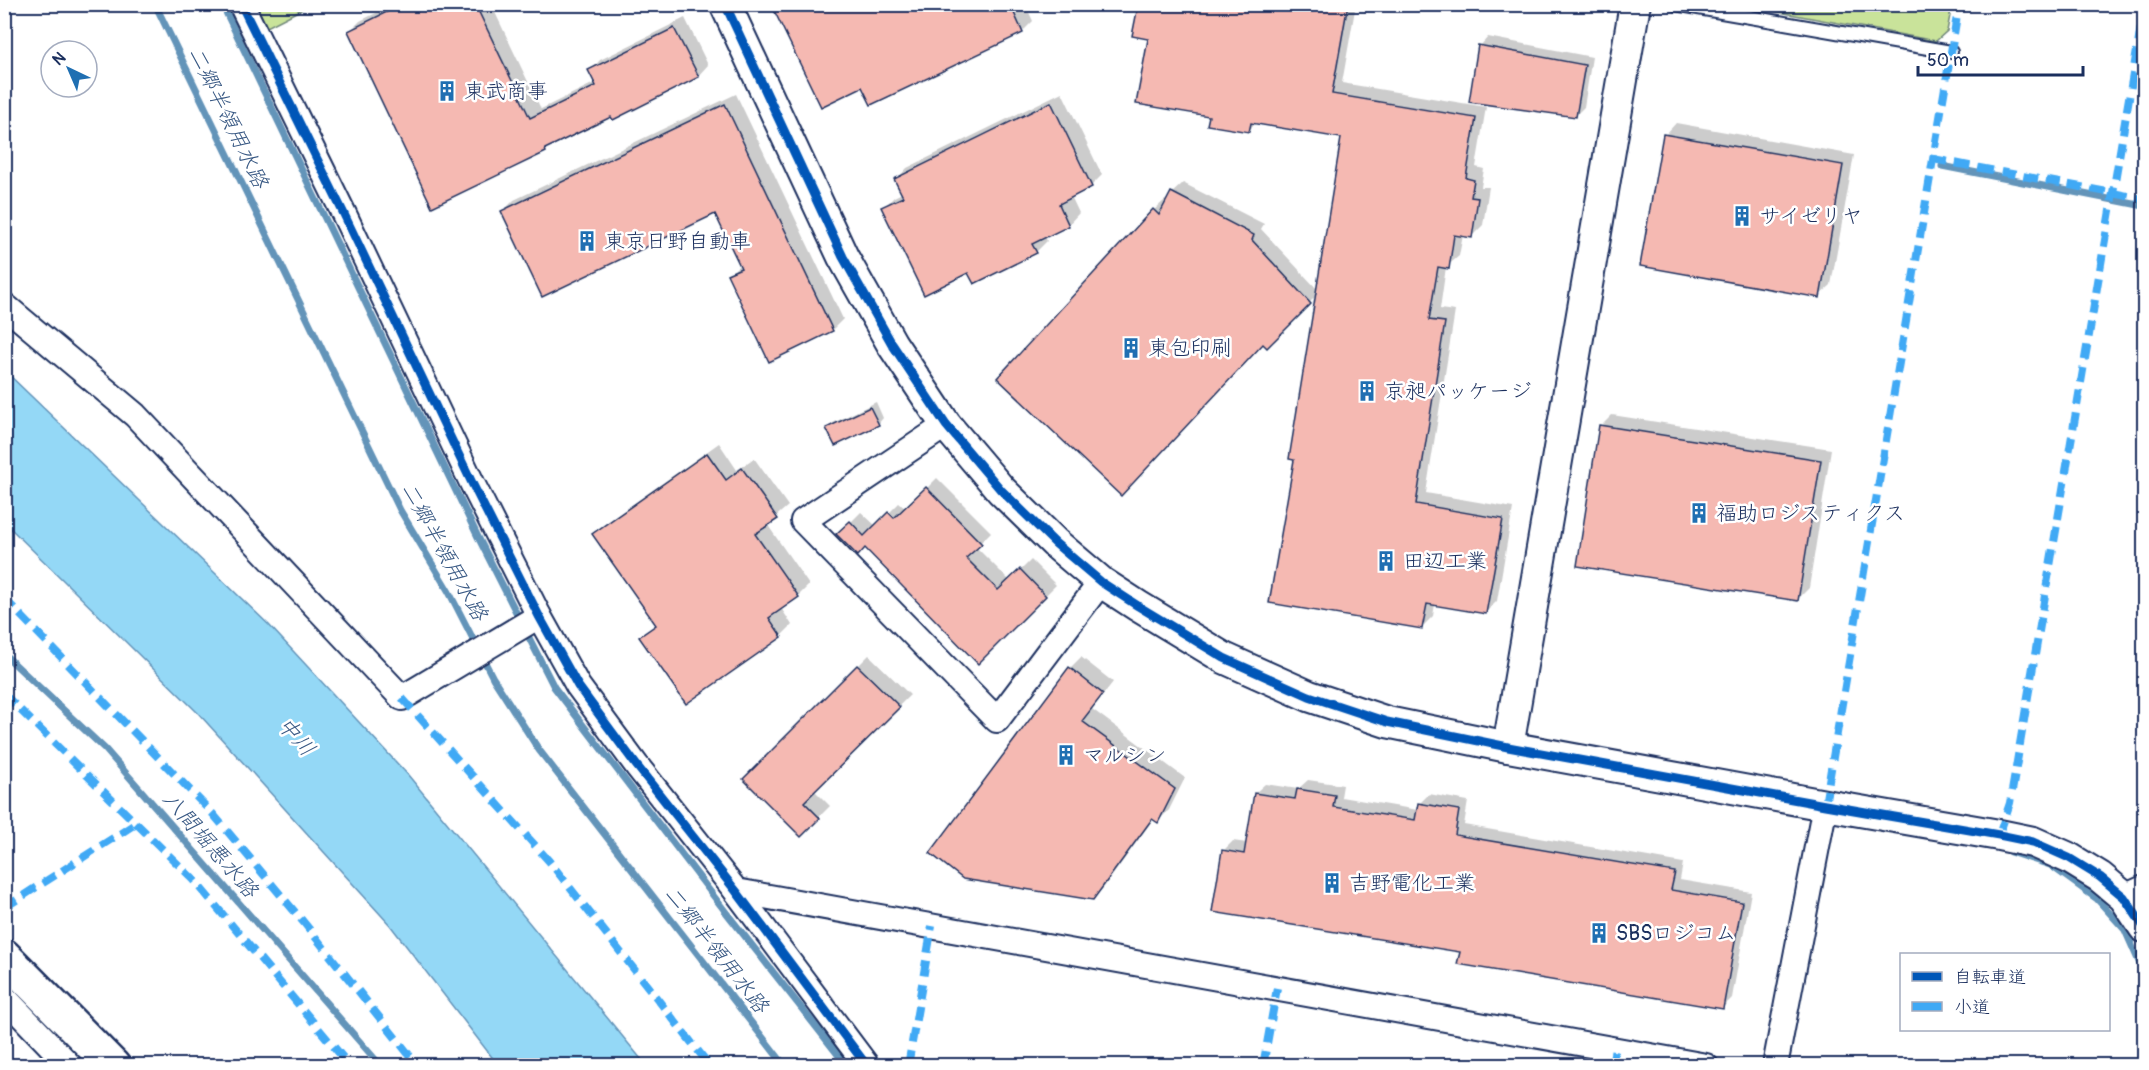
<svg xmlns="http://www.w3.org/2000/svg" width="2149" height="1070" font-family="Pangolin,'Klee One',sans-serif">
<rect width="100%" height="100%" fill="#fff"/>
<filter id="ink" filterUnits="userSpaceOnUse"><feTurbulence type="fractalNoise" baseFrequency=".0167" numOctaves="2"/><feDisplacementMap in="SourceGraphic" scale="12" xChannelSelector="R" yChannelSelector="G"/><feConvolveMatrix kernelMatrix="1 2 1 2 8 2 1 2 1" color-interpolation-filters="sRGB"/></filter>
<g filter="url(#ink)">
<!-- green -->
<g fill="#c9e39a" stroke="#72897c" stroke-width="1.5">
<polygon points="253,5 310,5 265,28"/>
<polygon points="1741,5 1952,5 1947,31 1936,41"/>
</g>
<!-- water -->
<polygon fill="#94d8f6" stroke="#6494b9" stroke-width="1.5" points="4,370 269,625 408,775 646,1065 498,1065 390,925 199,714 5,523"/>
<!-- shadow -->
<g fill="#0003">
<polygon points="394,4 491,4 541,109 596,82 590,71 600,60 685,18 708,65 698,76 551,144 545,150 350,31 360,21"/>
<polygon points="772,4 1025,4 1033,21 1022,32 863,85"/>
<polygon points="1141,4 1356,4 1342,83 1486,107 1476,167 1484,169 1481,187 1489,187 1483,225 1472,236 1463,235 1459,256 1446,267 1440,309 1455,311 1426,493 1513,508 1497,601 1486,612 1435,604 1433,616 1422,627 1295,459 1317,295 1267,346 1263,342 999,378 1154,210 1165,200 1168,203 1172,193 1183,183 1264,224 1261,229 1318,290 1343,137 1257,122 1249,130 1210,115 1150,37 1139,6"/>
<polygon points="1571,4 1607,4 1602,9"/>
<polygon points="1488,37 1592,57 1584,107 1576,115 1480,46"/>
<polygon points="1062,92 1102,175 1091,186 1071,196 1079,213 1068,225 1045,236 1047,241 1036,252 969,271 883,208 894,197 902,193 896,180 907,168"/>
<polygon points="736,94 843,319 832,330 729,275 740,264 716,212 503,211 514,200"/>
<polygon points="1676,123 1854,155 1831,285 1819,296 1665,135"/>
<polygon points="876,402 883,418 878,424 828,428 833,423"/>
<polygon points="1612,415 1831,449 1809,588 1798,599 1601,426"/>
<polygon points="719,443 737,470 754,458 788,506 767,524 809,585 798,596 781,608 792,625 781,636 641,638 657,623 594,535 605,524"/>
<polygon points="937,478 991,532 976,547 1010,581 1031,560 1056,585 978,662 866,546 839,534 861,512 876,526 899,503 906,509"/>
<polygon points="869,655 910,695 814,790 830,806 801,835 745,779"/>
<polygon points="1081,657 1113,682 1092,709 1185,778 1169,810 1158,821 1154,818 1104,887 1093,899 1070,668"/>
<polygon points="1308,780 1343,785 1341,797 1418,810 1419,804 1429,794 1468,801 1464,825 1683,863 1680,880 1751,892 1732,998 1722,1008 1461,951 1223,851 1233,841 1247,843 1255,793 1265,784 1298,789"/>
</g>
<g fill="none" stroke-linecap="round" stroke-linejoin="round">
<!-- stream -->
<g stroke="#6494b9" stroke-width="7">
<polyline points="155,4 400,510 449,592 493,678 539,750 785,1066"/>
<polyline points="222,4 478,537 554,687 725,911 847,1066"/>
<polyline points="1942,166 2144,206"/>
<polyline points="4,654 105,749 381,1066"/>
<polyline points="2010,852 2050,865 2097,899 2125,930 2144,973"/>
</g>
</g>
<!-- building -->
<g fill="#f5b9b2" stroke="#1b2f5e" stroke-width="1.5">
<polygon points="403,4 475,4 530,118 596,86 588,70 674,28 699,77 613,120 611,117 545,149 546,152 432,207 348,31"/>
<polygon points="771,4 1010,4 1023,33 871,105 862,87 821,107"/>
<polygon points="1156,4 1348,4 1332,94 1476,118 1466,178 1474,180 1471,197 1478,198 1472,238 1454,235 1449,269 1438,267 1429,320 1445,322 1416,504 1503,519 1486,614 1427,604 1422,629 1269,603 1294,460 1289,459 1341,138 1251,123 1249,132 1207,125 1209,116 1136,104 1148,39 1132,36 1138,6 1155,9"/>
<polygon points="1478,45 1585,65 1576,117 1469,102"/>
<polygon points="1051,102 1092,187 1059,204 1069,226 1032,244 1037,253 974,284 968,273 924,295 881,207 903,197 894,179"/>
<polygon points="725,104 833,331 769,362 727,274 741,268 715,214 542,297 501,211"/>
<polygon points="1663,134 1843,165 1820,298 1640,266"/>
<polygon points="1171,192 1254,235 1252,240 1311,304 1267,348 1263,344 1121,496 997,378 1153,209 1159,215"/>
<polygon points="870,407 879,425 835,446 826,428"/>
<polygon points="1599,425 1821,460 1798,601 1577,566"/>
<polygon points="707,453 726,480 742,468 778,519 755,534 799,597 769,618 782,637 686,704 639,637 656,625 592,534"/>
<polygon points="926,487 982,544 966,558 998,590 1020,569 1046,596 978,664 865,548 858,556 836,534 850,521 864,536 888,512 894,518"/>
<polygon points="857,665 900,707 804,802 820,818 801,837 743,779"/>
<polygon points="1069,667 1103,694 1082,721 1175,789 1158,823 1152,819 1093,900 963,879 930,853"/>
<polygon points="1297,789 1335,795 1333,807 1415,820 1418,803 1459,810 1455,835 1675,872 1671,890 1742,902 1723,1009 1457,964 1460,952 1212,912 1222,850 1244,854 1254,793 1295,799"/>
</g>
<g fill="none" stroke-linecap="round" stroke-linejoin="round">
<!-- service casing -->
<g stroke="#1b2f5e" stroke-width="16">
<polyline id="service" points="1675,4 1951,52"/>
</g>
<!-- minor casing -->
<g stroke="#1b2f5e" stroke-width="28">
<g id="minor">
<polyline points="241,4 343,212 473,485 539,616 578,686 637,766 736,891 867,1066"/>
<polyline points="4,305 135,415 402,698 539,616"/>
<polyline points="946,425 803,521 997,720 1101,582"/>
<polyline points="736,891 1706,1066"/>
<polyline points="2124,897 2144,888"/>
<polyline points="4,997 70,1066"/>
<polyline points="1775,1066 1825,805"/>
</g>
</g>
<!-- tertiary casing -->
<g stroke="#1b2f5e" stroke-width="34">
<g id="tertiary">
<polyline points="725,4 843,257 892,344 946,425 1001,490 1055,543 1101,582 1138,606 1224,658 1309,696 1387,722 1508,747 1825,805 1999,835 2033,842 2069,858 2100,877 2124,897 2144,927"/>
<polyline points="1508,747 1635,4"/>
</g>
</g>
<!-- trunk casing -->
<g stroke="#1b2f5e" stroke-width="38">
<polyline id="trunk" points="4,956 113,1066"/>
</g>
<!-- service -->
<use href="#service" stroke="#fff" stroke-width="12"/>
<!-- minor -->
<use href="#minor" stroke="#fff" stroke-width="24"/>
<!-- tertiary -->
<use href="#tertiary" stroke="#fff" stroke-width="30"/>
<!-- trunk -->
<use href="#trunk" stroke="#fff" stroke-width="33"/>
<!-- quiet -->
<g stroke="#3fa9f5" stroke-width="8" stroke-dasharray="15 8" stroke-linecap="butt">
<polyline points="1933,159 2144,199"/>
<polyline points="4,598 213,814 305,924 418,1066"/>
<polyline points="4,694 194,880 350,1066"/>
<polyline points="402,698 549,861 710,1066"/>
<polyline points="1825,805 1959,4"/>
<polyline points="1999,835 2010,803 2144,9"/>
<polyline points="4,908 135,824"/>
<polyline points="908,1066 932,926"/>
<polyline points="1263,1066 1277,988"/>
<polyline points="1612,1066 1615,1048"/>
</g>
<!-- cycleway casing -->
<g stroke="#fff" stroke-width="13">
<g id="cycleway">
<polyline points="241,4 343,212 473,485 539,616 578,686 637,766 736,891 867,1066"/>
<polyline points="725,4 843,257 892,344 946,425 1001,490 1055,543 1101,582 1138,606 1224,658 1309,696 1387,722 1508,747 1825,805 1999,835 2033,842 2069,858 2100,877 2124,897 2144,927"/>
</g>
</g>
<!-- cycleway -->
<use href="#cycleway" stroke="#0057b8" stroke-width="9"/>
</g>
</g>
<!-- icons -->
<defs>
<g id="building-bare" transform="scale(1.62)"><path d="M-4-6H4V6H1V3H-1V6H-4ZM-2.5-4.3h1.7v1.8h-1.7ZM.8-4.3h1.7v1.8H.8ZM-2.5-1h1.7V.8h-1.7ZM.8-1h1.7V.8H.8Z" fill="#1f6fb2" stroke="#fff" stroke-width="2.5" paint-order="stroke"/></g>
</defs>
<g fill-rule="evenodd">
<use href="#building-bare" x="447" y="91"/>
<use href="#building-bare" x="1742" y="216"/>
<use href="#building-bare" x="587" y="241"/>
<use href="#building-bare" x="1131" y="348"/>
<use href="#building-bare" x="1367" y="391"/>
<use href="#building-bare" x="1699" y="513"/>
<use href="#building-bare" x="1386" y="561"/>
<use href="#building-bare" x="1066" y="755"/>
<use href="#building-bare" x="1332" y="883"/>
<use href="#building-bare" x="1599" y="933"/>
</g>
<g text-anchor="middle" stroke-width="5" stroke-linejoin="round" paint-order="stroke">
<!-- poi labels -->
<g font-size="21" fill="#1b2f5e" stroke="#fff" text-anchor="start">
<text x="464" y="98">東武商事</text>
<text x="1759" y="223">サイゼリヤ</text>
<text x="604" y="248">東京日野自動車</text>
<text x="1148" y="355">東包印刷</text>
<text x="1384" y="398">京昶パッケージ</text>
<text x="1716" y="520">福助ロジスティクス</text>
<text x="1403" y="568">田辺工業</text>
<text x="1083" y="762">マルシン</text>
<text x="1349" y="890">吉野電化工業</text>
<text x="1616" y="940">SBSロジコム</text>
</g>
<!-- water labels -->
<g font-size="22" font-style="italic" fill="#395984" stroke="#fff">
<text transform="translate(229 117) rotate(64)" y="8">二郷半領用水路</text>
<text transform="translate(445 551) rotate(61)" y="8">二郷半領用水路</text>
<text transform="translate(297 736) rotate(49)" y="8">中川</text>
<text transform="translate(211 844) rotate(49)" y="8">八間堀悪水路</text>
<text transform="translate(717 949) rotate(52)" y="8">二郷半領用水路</text>
</g>
</g>
<!-- margin -->
<rect width="2149" height="1070" fill="none" stroke="#fff" stroke-width="24"/>
<rect x="12" y="12" width="2125" height="1046" fill="none" stroke="#1b2f5e" stroke-width="2" filter="url(#ink)"/>
<!-- legend -->
<rect x="1900" y="953" width="210" height="78" fill="#ffffff" stroke="#a4acbf" stroke-width="1.5"/>
<rect x="1912" y="972" width="30" height="9" fill="#0057b8" stroke="#a4acbf" stroke-width="1.5"/>
<text x="1954" y="983" font-size="18" fill="#1b2f5e">自転車道</text>
<rect x="1912" y="1002" width="30" height="9" fill="#3fa9f5" stroke="#a4acbf" stroke-width="1.5"/>
<text x="1954" y="1013" font-size="18" fill="#1b2f5e">小道</text>
<!-- north arrow -->
<g transform="translate(69 69) rotate(316)"><circle r="28" fill="#ffffff" stroke="#a4acbf" stroke-width="1.5"/>
<path d="M0-4.5L10 22L0 15L-10 22Z" fill="#1f6fb2"/>
<text y="-9" font-size="16" font-weight="bold" text-anchor="middle" fill="#1b2f5e">N</text>
</g>
<!-- scale -->
<path d="M1918 66v9h165v-9" fill="none" stroke="#1b2f5e" stroke-width="3"/>
<text x="1927" y="66" font-size="18" fill="#1b2f5e" stroke="#ffffff" stroke-width="4.5" paint-order="stroke">50 m</text>
</svg>
